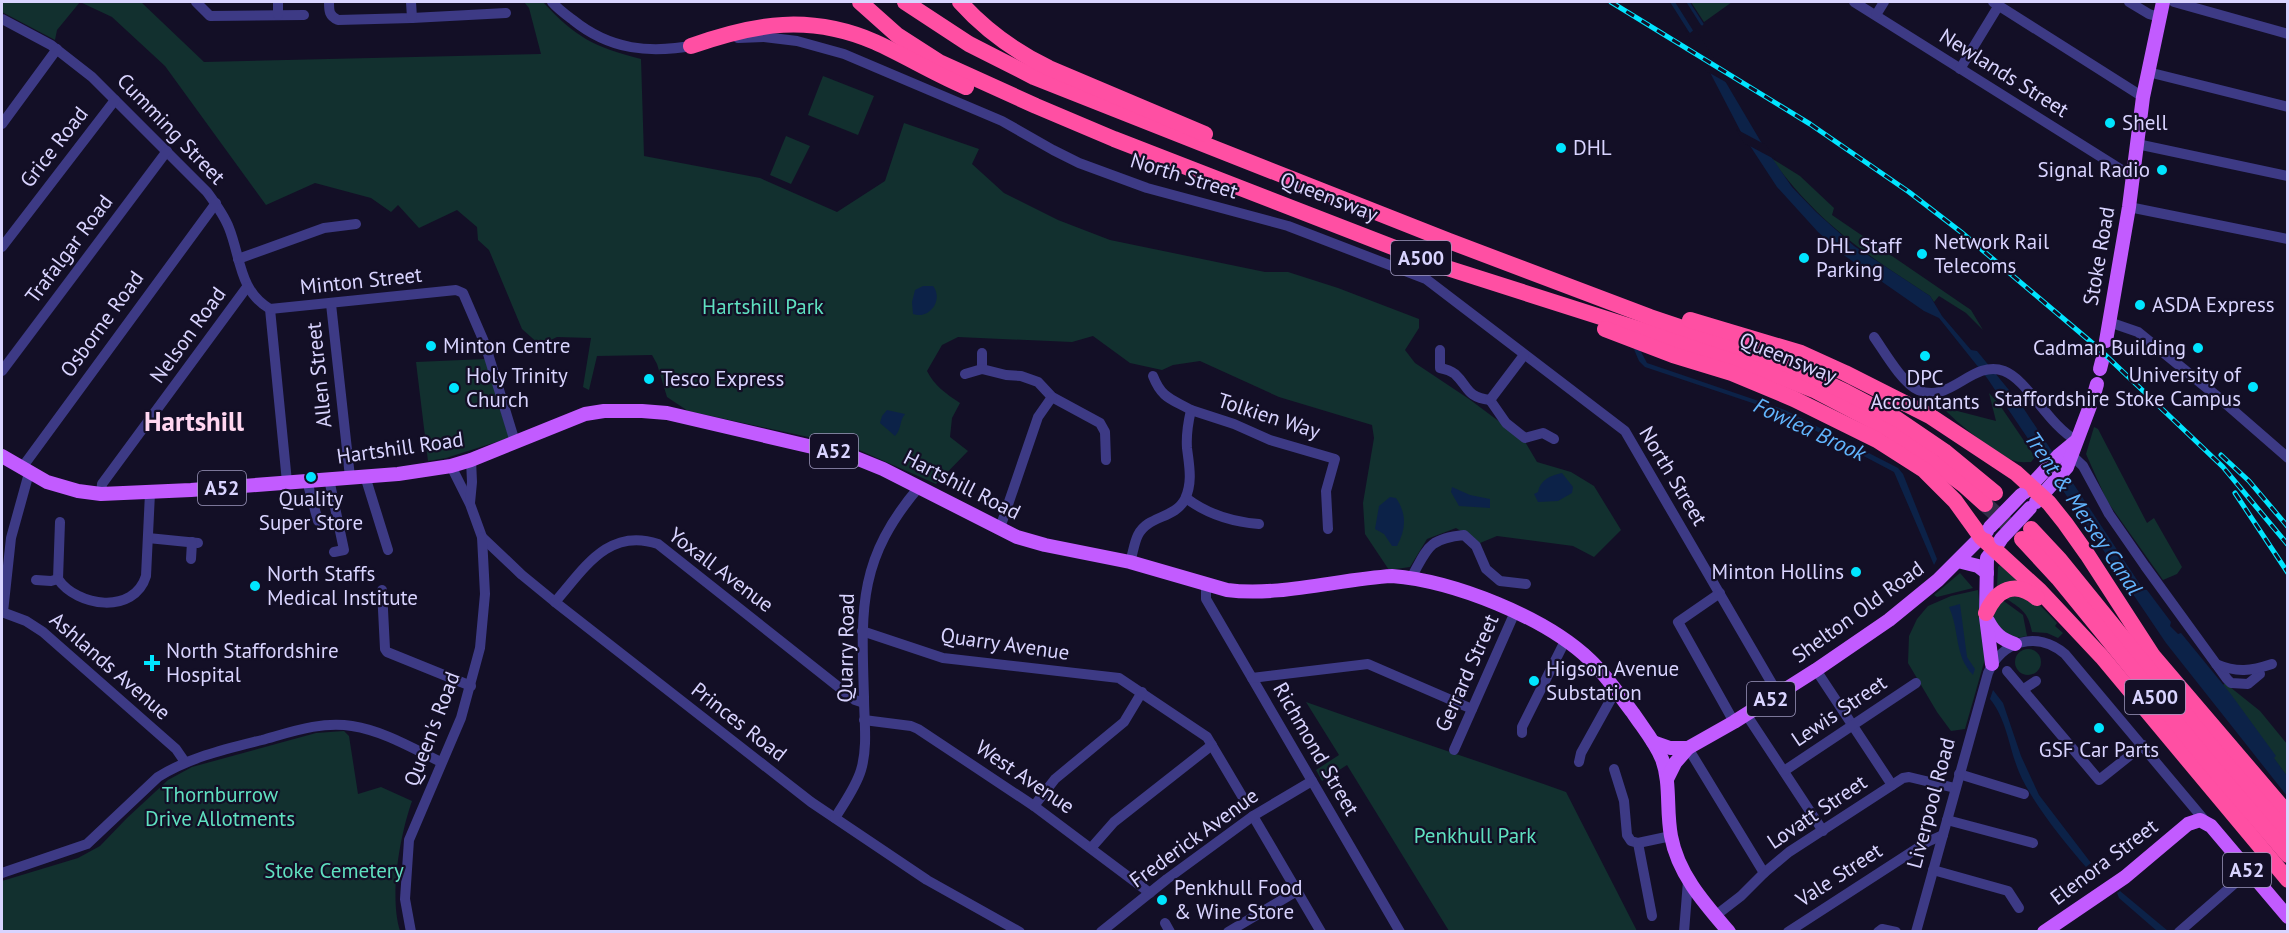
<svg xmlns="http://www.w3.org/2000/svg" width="2289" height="933" font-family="'PT Sans',sans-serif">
<rect width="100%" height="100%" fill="#130f26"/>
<!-- green -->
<g fill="#12302f">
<path d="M 2,2 L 141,2 L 204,62 L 541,54 L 529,8 L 524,2 L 543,2 C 575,37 594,47 641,59 L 644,156 L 760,178 L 837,212 L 885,181 L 904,123 L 979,149 L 972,164 L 1004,193 L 1058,220 L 1110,240 L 1265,272 L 1288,272 L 1338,288 L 1419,319 L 1419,328 L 1405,350 L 1415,363 L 1469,399 L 1524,440 L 1537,462 L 1571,472 L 1594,486 L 1621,530 L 1594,557 L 1573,546 L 1497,536 L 1480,543 L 1456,528 L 1427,539 L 1410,567 L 1389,570 L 1365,534 L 1363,503 L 1374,438 L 1372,425 L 1279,397 L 1200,361 L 1173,365 L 1162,370 L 1130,363 L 1093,336 L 1072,342 L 958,337 L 942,345 L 927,371 C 934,385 946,394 960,403 L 952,418 L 950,437 L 968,451 L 936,484 L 859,450 L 827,441 L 688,411 L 667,397 L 657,364 L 652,355 L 597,356 L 589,390 L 583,387 L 591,338 L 557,337 L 540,345 L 522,329 L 489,250 L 478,240 L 477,227 L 457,210 L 419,228 L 398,205 L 391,212 L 371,198 L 315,183 L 266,205 L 165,66 L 112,17 L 80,2 L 57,30 L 55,40 L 2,12 Z"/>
<polygon points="1691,2 1732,2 1704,22"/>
<polygon points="823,76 874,96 858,135 808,115"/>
<polygon points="786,136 810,146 791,184 770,175"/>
<path d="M 1771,158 L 1800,176 L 1834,208 L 1832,215 L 1971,310 L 1983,330 L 1966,313 L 1939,296 L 1934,302 L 1930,296 C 1864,253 1818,223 1771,158 Z"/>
<polygon points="485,359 509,438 446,458 428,461 416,362"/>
<path d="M 1989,393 L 1999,404 L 2035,457 L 2031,462 C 2025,462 2019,463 2012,460 C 1994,453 1956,422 1942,407 L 1996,421 Z"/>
<polygon points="2094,427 2098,429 2147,523 2154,518 2182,567 2177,574 2163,580 2107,501 2086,454"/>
<polygon points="2002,563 2025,584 1997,586 1998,567"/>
<polygon points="1960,573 1973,588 1937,597 1934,595"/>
<polygon points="1978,590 1985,659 1965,729 1951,731 1937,712 1908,663 1909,636 1917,619 1928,606 1951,596"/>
<path d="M 2007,595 L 2035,600 L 2057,623 L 2055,626 L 2063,633 L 2058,638 L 2047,633 L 2032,632 C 2028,611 2021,609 2004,597 Z"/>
<polygon points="2001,599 2023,615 2027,636 2011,639 1992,621 1995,606"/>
<circle cx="2028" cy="662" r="13"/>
<polygon points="2225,683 2260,711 2287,744 2287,776 2273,758 2275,756 2223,685"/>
<path d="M 1306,702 C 1392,733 1479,761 1566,792 L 1637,931 L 1449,931 L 1347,765 L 1322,781 L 1316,770 L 1339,755 Z"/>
<path d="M 344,731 L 349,736 L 358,794 L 381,787 L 412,801 C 400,835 389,896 400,931 L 2,931 L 2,881 L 78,858 L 100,846 L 127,818 L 168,780 L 192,767 L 316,733 Z"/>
</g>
<!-- water -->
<g fill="#0c2248">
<polygon points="1670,2 1675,2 1725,81 1761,142 1792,187 1816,212 1854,246 1930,296 1942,316 1971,350 1977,351 2022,406 2143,589 2147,590 2171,622 2170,626 2178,634 2181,633 2230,693 2276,756 2274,758 2287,776 2287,796 2166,643 1987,378 1939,318 1924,311 1845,256 1818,232 1777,187 1741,132 1689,32"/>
<path d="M 923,286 L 933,286 C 944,300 929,320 913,314 L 912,302 L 915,290 Z"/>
<polygon points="1633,347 1640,350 1647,363 1785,410 1898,468 1903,474 1937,559 1934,565 1894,472 1782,413 1645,367 1639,361"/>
<path d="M 887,410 L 905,414 C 899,421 902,429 895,436 L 880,423 L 882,416 Z"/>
<path d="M 1562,473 L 1573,487 L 1572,493 L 1558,501 L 1538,502 L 1534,494 L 1538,492 C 1540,480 1551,475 1562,473 Z"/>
<polygon points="1452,487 1470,495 1490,499 1490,508 1459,506 1451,492"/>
<path d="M 1390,497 L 1396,498 C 1407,514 1406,529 1397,546 L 1392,546 L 1384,534 L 1375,529 L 1379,506 Z"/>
<path d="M 1960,604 L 1967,657 L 1975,669 L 1973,675 C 1954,655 1960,632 1949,607 Z"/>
<path d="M 1993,690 L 2003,703 L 2021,756 L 2039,795 L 2091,863 L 2086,867 C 2065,843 2031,801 2019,772 C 2009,748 2007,720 1990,699 Z"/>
<polygon points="2120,891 2168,931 2157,931 2119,898 2117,893"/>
</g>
<!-- pier -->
<g fill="#130f26">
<polygon points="1695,29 1727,78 1731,85 1706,71 1685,30 1690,33"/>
<polygon points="1736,129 1766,145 1776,160 1744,143"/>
</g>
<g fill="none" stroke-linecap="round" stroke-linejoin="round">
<!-- stream -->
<polyline stroke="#0c2248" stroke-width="3" points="1688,2 1702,24"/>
<!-- highway-tunnel -->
<polyline stroke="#312d47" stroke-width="16" stroke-dasharray="16 8" stroke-linecap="butt" points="1985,504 2022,538"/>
<!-- minor -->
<g stroke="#3d3a85" stroke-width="10">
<polyline points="196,2 210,16 304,15"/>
<path d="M 329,2 C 329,11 329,16 338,20 L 412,18 L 506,13"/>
<polyline points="411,2 412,18"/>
<path d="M 552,2 C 558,9 565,14 573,20 C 610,50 650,54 696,45"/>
<polyline points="1854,2 2125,172 2134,173"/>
<polyline points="1993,2 2143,97"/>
<polyline points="2129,2 2149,14 2159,17"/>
<polyline points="2174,2 2288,34"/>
<polyline points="278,3 278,15"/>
<polyline points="1876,15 1884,2"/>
<path d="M 2,19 L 51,45 L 92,77 L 207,192 C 215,203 224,215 229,228 C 241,258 239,291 270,309 L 287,482"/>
<polyline points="738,38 764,37 797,41 844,54 1002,121 1053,150 1079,163 1147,188 1288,226 1426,279 1625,431 1778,694"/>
<polyline points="1960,69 1999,5"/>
<polyline points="2148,72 2288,107"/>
<polyline points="2,124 57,49"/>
<polyline points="2137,144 2288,176"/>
<polyline points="2129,207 2288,239"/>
<polyline points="2,247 115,100"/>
<polyline points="238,259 324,228 356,224"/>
<polyline points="331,304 350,477"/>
<polyline points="270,309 456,290 463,293 485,344 515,442"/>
<polyline points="2109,322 2138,332 2218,397 2288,458"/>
<path d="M 1874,337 C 1884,351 1902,383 1918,390 C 1950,405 1972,359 2004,371 C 2028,380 2048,425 2076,440"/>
<path d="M 1440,350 L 1440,368 C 1445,369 1451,371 1455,374 C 1469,387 1466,397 1490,400"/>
<polyline points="982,369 982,353"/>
<polyline points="2,371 167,151"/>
<polyline points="965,374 982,369 1006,375 1021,376 1038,382 1052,397 1100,423 1105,432 1106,460"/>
<path d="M 1153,376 C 1162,399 1172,399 1191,410"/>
<polyline points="1490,400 1506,423 1525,438 1543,433 1554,439"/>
<polyline points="1490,400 1524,355"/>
<polyline points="2066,450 2083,466 2109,514 2145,566 2227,679 2231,683 2248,684 2260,674"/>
<polyline points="451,466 470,504 482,537 522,575 555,602 811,802 927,880 1020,932"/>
<polyline points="21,469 216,203"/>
<polyline points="365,476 388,550"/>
<polyline points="329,479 344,550 334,552"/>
<polyline points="307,481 318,521"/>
<polyline points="101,494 102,484 247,287"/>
<path d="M 1186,498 C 1207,514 1233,522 1259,524"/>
<polyline points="470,503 472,482 471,460"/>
<polyline points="1000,528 1038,417 1052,397"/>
<polyline points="148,538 198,543"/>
<polyline points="191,559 192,542"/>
<path d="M 1130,562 C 1133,553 1134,543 1138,535 C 1148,515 1175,519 1185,499 C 1193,482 1189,465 1187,448 C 1186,435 1188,423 1191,410 L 1234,424 L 1270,440 L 1335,459 L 1326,491 L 1328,529"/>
<path d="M 1411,578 C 1428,548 1427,539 1464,535 L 1476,546 L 1486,569 L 1500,581 L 1526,584"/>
<path d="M 58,579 C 77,607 134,615 146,576 L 150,493"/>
<polyline points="58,579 60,522"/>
<polyline points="36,580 51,581 58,579"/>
<polyline points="1206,585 1206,599 1400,932"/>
<polyline points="382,590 385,649 387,652 471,686"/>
<polyline points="1720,593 1678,622 1734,722"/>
<path d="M 555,602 C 584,569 608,527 658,544 L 855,700 L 864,703"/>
<polyline points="2,612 26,621 43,632 176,749 185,762"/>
<polyline points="3,612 11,538 29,473"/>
<polyline points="862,631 943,658 1119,678 1207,737 1242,796"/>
<path d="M 2216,664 C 2237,673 2251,671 2272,664"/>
<polyline points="1816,670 1892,785"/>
<polyline points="2007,671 2099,780 2143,745"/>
<polyline points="1252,678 1368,664 1472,709"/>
<polyline points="2024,689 2036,681"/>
<polyline points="1746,714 1823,831"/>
<polyline points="864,720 911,726 918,729 1034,806 1150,893"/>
<polyline points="1522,733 1522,727 1565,641"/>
<polyline points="1688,748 1764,873"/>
<polyline points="1454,750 1515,612"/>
<polyline points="1579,762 1581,753 1616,690"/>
<polyline points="1614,769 1624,801 1627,835 1631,841 1638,843 1652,916"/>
<polyline points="1784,771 1916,683"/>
<polyline points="1959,774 2024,794"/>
<polyline points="1034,806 1055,779 1124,722 1142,692"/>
<polyline points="1253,816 1321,932"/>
<path d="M 835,818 C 844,803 856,787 861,770 C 868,747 864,720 864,697 C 861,607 858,559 919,487"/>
<polyline points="1947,820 2033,843"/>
<polyline points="1638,843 1671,836"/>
<polyline points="1092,847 1114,822 1212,745"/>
<polyline points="1933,870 2008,891 2019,908"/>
<path d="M 2,873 L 87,844 L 158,777 C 190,757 226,749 262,740 C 291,732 321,721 352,726 C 384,731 412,748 441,762"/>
<polyline points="1715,916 1741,896 1764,873 1789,852 1903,778 1909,777 1955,788"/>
<polyline points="1165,923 1170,932"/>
<polyline points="411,932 405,899 409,840 461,718 480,648 485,594 482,537"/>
<polyline points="1101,932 1167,879 1253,816 1312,781"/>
<polyline points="1228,932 1297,891"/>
<polyline points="1684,932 1688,881"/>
<polyline points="1788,932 1927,842 1943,835"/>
<polyline points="1878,932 1882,929 1896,932"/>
<path d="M 1916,932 L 1988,673 C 2002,641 2037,630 2065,654 L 2206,822"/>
<polyline points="2179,932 2249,871"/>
</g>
<!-- major -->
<g stroke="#c25bff" stroke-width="14">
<polyline points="2106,341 2129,207 2143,97 2163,2"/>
<polyline points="2100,369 2102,361"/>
<polyline points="2095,391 2097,384"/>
<path d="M 2,456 L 47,482 L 78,491 L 101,494 L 191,490 L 398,474 L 451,466 L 471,460 L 585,414 L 604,411 L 642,411 L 667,413 L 851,456 L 883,469 L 1017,537 L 1045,545 L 1130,562 L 1227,590 C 1278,597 1340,579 1392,576 C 1454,581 1545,617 1590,660 C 1607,676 1619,695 1633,713 C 1643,728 1655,742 1662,759 C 1671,783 1666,810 1671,836 C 1678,874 1704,903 1729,932"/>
<polyline points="2025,492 2058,456 2075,442"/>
<polyline points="2036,502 2067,467 2090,406"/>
<polyline points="1958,561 1978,566 1987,573"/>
<path d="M 1988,621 C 1995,634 2001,639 2015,644"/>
<polyline points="1992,664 1986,617 1987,558 2000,541"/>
<polyline points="1653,742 1670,748 1688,748"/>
<polyline points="1667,779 1675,763 1688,748 1734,722 1816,670 1889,620 1938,580 1987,531"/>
<polyline points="2044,932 2125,877 2188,824 2200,820 2211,826 2288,917"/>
</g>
<!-- highway -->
<g stroke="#ff4fa3" stroke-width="16">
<polyline points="860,2 897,35 939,62 1036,106 1114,139 1444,267 1748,364 1814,390 1890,430 1964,485 1985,504"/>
<polyline points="905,2 969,44 1034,77 1449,241 1650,317 1778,360 1846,392 1897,419 1944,451 1995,493"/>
<path d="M 960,2 C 986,31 1014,51 1049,68 L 1205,134"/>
<path d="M 691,46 C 756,23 810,14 875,42 C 906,56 935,74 966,87"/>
<polyline points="1690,320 1801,353 1845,373 1930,416 2016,473 2049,503 2065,523 2087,554 2153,656 2288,814"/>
<polyline points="1605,329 1673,355 1732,373 1794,399 1877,440 1924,470 1955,501 1981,537 2040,591 2102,657 2288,880"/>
<polyline points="2031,529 2060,560 2219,756 2288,834"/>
<polyline points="2022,539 2058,578 2209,763 2288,855"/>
<path d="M 1986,613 C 1997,589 2015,580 2037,598"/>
</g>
<!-- rail casing -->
<g stroke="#00e5ff" stroke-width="5">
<g id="rail">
<polyline points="1611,2 1810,124 1909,192 1961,232 2097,347 2223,467 2288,545"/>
<polyline points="2221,455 2249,481 2288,527"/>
<polyline points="2235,493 2288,573"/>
</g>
</g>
<!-- rail -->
<use href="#rail" stroke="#130f26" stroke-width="3" stroke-dasharray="9" stroke-linecap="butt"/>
<!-- major-bridge -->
<g stroke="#c25bff" stroke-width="14">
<polyline points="1990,527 2021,495"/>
<polyline points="2001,539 2030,508"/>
</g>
</g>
<!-- markers -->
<g fill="#00e5ff" stroke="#130f26" stroke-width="2">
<circle cx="2110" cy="123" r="6"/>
<circle cx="1561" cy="148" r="6"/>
<circle cx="2162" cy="170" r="6"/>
<circle cx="1922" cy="254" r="6"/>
<circle cx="1804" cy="258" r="6"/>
<circle cx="2140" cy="305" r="6"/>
<circle cx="431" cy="346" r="6"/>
<circle cx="2198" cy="348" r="6"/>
<circle cx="1925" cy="356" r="6"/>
<circle cx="649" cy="379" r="6"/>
<circle cx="2253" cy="387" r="6"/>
<circle cx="454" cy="388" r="6"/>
<circle cx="311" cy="477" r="6"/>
<circle cx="1856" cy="572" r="6"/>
<circle cx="255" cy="586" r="6"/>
<path d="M149 654h6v6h6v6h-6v6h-6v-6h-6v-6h6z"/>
<circle cx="1534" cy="681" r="6"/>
<circle cx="2099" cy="728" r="6"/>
<circle cx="1162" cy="900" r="6"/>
</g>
<g text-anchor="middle" stroke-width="4.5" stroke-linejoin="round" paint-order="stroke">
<!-- shield labels -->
<g fill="#130f26" stroke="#9e99be" stroke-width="1.5">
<rect x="1391" y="241" width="60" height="34" rx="4.5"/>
<rect x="810" y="434" width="48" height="34" rx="4.5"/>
<rect x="198" y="471" width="48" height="34" rx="4.5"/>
<rect x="2125" y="680" width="60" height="34" rx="4.5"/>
<rect x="1747" y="682" width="48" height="34" rx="4.5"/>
<rect x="2223" y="853" width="48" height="34" rx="4.5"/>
</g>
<g font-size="20" font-weight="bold" fill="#d9d4ff">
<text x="1421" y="265">A500</text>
<text x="834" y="458">A52</text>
<text x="222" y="495">A52</text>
<text x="2155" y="704">A500</text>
<text x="1771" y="706">A52</text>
<text x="2247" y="877">A52</text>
</g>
<!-- street labels -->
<g font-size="21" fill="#d9d4ff" stroke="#130f26">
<text transform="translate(2004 73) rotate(32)" y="7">Newlands Street</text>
<text transform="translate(171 129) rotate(46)" y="7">Cumming Street</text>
<text transform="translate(54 147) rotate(-52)" y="7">Grice Road</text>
<text transform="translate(1184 176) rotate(17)" y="7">North Street</text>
<text transform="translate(1329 197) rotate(21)" y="7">Queensway</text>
<text transform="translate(69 249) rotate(-53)" y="7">Trafalgar Road</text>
<text transform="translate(2099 256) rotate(-80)" y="7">Stoke Road</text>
<text transform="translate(361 281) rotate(-6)" y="7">Minton Street</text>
<text transform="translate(102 324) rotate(-54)" y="7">Osborne Road</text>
<text transform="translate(188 335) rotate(-54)" y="7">Nelson Road</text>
<text transform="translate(1788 358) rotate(22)" y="7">Queensway</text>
<text transform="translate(319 375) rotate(-96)" y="7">Allen Street</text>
<text transform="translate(1269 416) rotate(18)" y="7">Tolkien Way</text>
<text transform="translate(400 448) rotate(-8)" y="7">Hartshill Road</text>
<text transform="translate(1673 476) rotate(59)" y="7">North Street</text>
<text transform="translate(962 485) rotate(27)" y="7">Hartshill Road</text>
<text transform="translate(721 570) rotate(37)" y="7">Yoxall Avenue</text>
<text transform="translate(1858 612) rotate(-36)" y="7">Shelton Old Road</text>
<text transform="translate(1005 644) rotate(8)" y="7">Quarry Avenue</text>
<text transform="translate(846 648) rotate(-89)" y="7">Quarry Road</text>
<text transform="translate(110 666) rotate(41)" y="7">Ashlands Avenue</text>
<text transform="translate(1467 673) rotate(-66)" y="7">Gerrard Street</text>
<text transform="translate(1839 711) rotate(-34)" y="7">Lewis Street</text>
<text transform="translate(739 722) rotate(38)" y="7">Princes Road</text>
<text transform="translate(432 729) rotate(-69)" y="7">Queen's Road</text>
<text transform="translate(1316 749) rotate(60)" y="7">Richmond Street</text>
<text transform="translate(1025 777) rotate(34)" y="7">West Avenue</text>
<text transform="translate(1931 803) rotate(-75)" y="7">Liverpool Road</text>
<text transform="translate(1817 812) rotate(-34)" y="7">Lovatt Street</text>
<text transform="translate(1194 838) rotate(-36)" y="7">Frederick Avenue</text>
<text transform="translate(2104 862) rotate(-37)" y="7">Elenora Street</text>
<text transform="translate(1839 875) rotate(-33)" y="7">Vale Street</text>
</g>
<!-- poi labels -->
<g font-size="21" fill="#d9d4ff" stroke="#130f26" text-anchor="start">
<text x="2122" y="130">Shell</text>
<text x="1573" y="155">DHL</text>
<text x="2150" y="177" text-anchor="end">Signal Radio</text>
<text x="1934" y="249">Network Rail<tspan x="1934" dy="24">Telecoms</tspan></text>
<text x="1816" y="253">DHL Staff<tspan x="1816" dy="24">Parking</tspan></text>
<text x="2152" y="312">ASDA Express</text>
<text x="443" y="353">Minton Centre</text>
<text x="2186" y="355" text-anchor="end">Cadman Building</text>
<text x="2241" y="382" text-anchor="end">University of<tspan x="2241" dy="24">Staffordshire Stoke Campus</tspan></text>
<text x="466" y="383">Holy Trinity<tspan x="466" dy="24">Church</tspan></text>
<text x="1925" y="385" text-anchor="middle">DPC<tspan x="1925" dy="24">Accountants</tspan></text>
<text x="661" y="386">Tesco Express</text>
<text x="311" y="506" text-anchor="middle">Quality<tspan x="311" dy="24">Super Store</tspan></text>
<text x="1844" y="579" text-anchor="end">Minton Hollins</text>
<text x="267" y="581">North Staffs<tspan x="267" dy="24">Medical Institute</tspan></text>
<text x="166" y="658">North Staffordshire<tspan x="166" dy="24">Hospital</tspan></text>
<text x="1546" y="676">Higson Avenue<tspan x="1546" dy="24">Substation</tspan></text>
<text x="2099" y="757" text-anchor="middle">GSF Car Parts</text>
<text x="1174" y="895">Penkhull Food<tspan x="1174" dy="24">&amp; Wine Store</tspan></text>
</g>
<!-- park labels -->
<g font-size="21" fill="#5fe0c0" stroke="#130f26">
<text x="763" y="314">Hartshill Park</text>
<text x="220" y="802">Thornburrow<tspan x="220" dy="24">Drive Allotments</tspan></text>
<text x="1475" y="843">Penkhull Park</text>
<text x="334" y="878">Stoke Cemetery</text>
</g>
<!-- water labels -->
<g font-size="22" font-style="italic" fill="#62b6ff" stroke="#130f26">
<text transform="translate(1810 429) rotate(25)" y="8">Fowlea Brook</text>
<text transform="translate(2084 513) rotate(56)" y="8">Trent &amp; Mersey Canal</text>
</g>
<!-- district labels -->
<g font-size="27" font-weight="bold" fill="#ffd6f0" stroke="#130f26">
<text x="194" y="431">Hartshill</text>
</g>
</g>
<!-- border -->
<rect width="2289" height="933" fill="none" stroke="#d9d4ff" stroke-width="6"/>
</svg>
